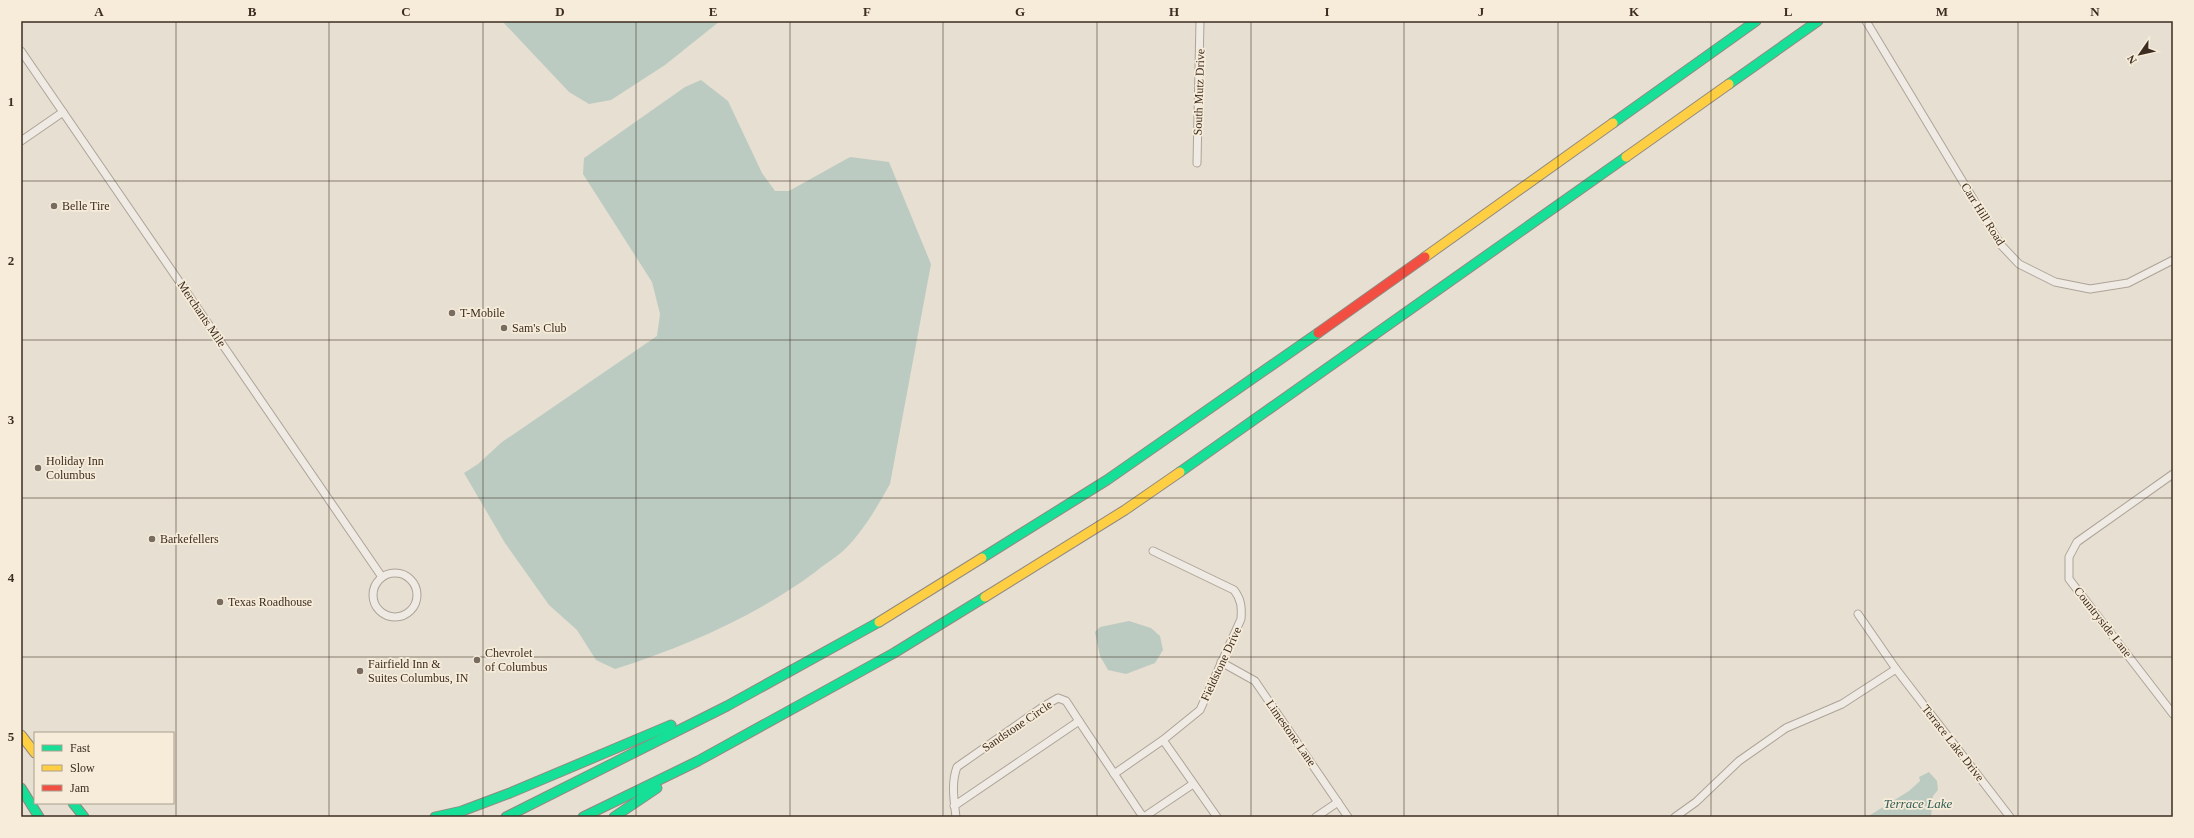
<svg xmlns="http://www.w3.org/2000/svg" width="2194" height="838" font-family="'Times New Roman',serif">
<rect width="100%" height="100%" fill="#e7dfd1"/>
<!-- water -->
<g fill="#bccbc1">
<polygon points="502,21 720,21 665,65 611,100 589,104 569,92"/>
<path d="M 701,80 L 728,101 L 762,173 L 775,191 L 789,191 L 850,157 L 889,162 L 931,264 L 890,484 C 877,507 863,532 843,551 C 834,559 823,565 814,573 C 754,617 686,646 615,669 L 596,660 L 577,630 L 549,605 L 505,543 L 464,473 L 478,464 L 502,442 L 657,336 L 660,314 L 652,282 L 583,174 L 584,158 L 685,87 Z"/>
<polygon points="1129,621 1151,628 1160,636 1163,650 1155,663 1126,674 1108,670 1100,656 1095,632 1100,627"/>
<polygon points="1929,772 1937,781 1938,790 1933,796 1931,817 1867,817 1909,791 1920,781 1919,777"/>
</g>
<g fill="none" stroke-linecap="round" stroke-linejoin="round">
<!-- street casing -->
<g stroke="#ada499" stroke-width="9">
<g id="street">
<polyline points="1866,21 2001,245 2019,264 2055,282 2090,289 2128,283 2173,260"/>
<polyline points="21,51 382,577"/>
<polyline points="21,141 63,112"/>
<polyline points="1197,163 1200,21"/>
<polyline points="2173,474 2077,542 2069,557 2069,579 2173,714"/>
<path d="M 1153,551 L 1234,590 C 1241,599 1242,607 1241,619 L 1200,710 L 1163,740"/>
<circle cx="395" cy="595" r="22"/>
<polyline points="1858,614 1896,669"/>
<polyline points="1221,662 1255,681 1348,817"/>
<polyline points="1079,721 1143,817"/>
<polyline points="1114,774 1163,740 1217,817"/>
<path d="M 954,806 L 1079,721 L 1066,701 L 1058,698 L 1044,706 L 957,767 C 951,783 954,800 956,817"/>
<polyline points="1144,817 1193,784"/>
<polyline points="1316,817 1338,802"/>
<polyline points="1675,817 1696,802 1739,761 1786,728 1842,704 1896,669 2010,817"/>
</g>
</g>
<!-- fast casing -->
<g stroke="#928a80" stroke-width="11">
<g id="fast">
<polyline points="1729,84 1818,21"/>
<polyline points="1613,123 1756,21"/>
<polyline points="1180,472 1626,157"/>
<polyline points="982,558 1107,480 1318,333"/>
<polyline points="21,788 39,817"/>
<polyline points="73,803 84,817"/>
<polyline points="435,817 462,811 510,793 671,725"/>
<polyline points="506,817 727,706 879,622"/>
<polyline points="583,817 698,761 894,653 985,597"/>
<polyline points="614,817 657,788"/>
</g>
</g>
<!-- slow casing -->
<g stroke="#928a80" stroke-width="11">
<g id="slow">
<polyline points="1626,157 1729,84"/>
<polyline points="1425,257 1613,123"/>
<polyline points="985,597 1125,510 1180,472"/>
<polyline points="879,622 982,558"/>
<polyline points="21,735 35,753"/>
</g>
</g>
<!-- jam casing -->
<g stroke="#928a80" stroke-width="11">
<polyline id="jam" points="1318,333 1425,257"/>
</g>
<!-- street -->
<use href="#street" stroke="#efeae3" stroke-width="7"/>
<!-- fast -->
<use href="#fast" stroke="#16e098" stroke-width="9"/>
<!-- slow -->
<use href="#slow" stroke="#ffcf43" stroke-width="9"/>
<!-- jam -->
<use href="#jam" stroke="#f24e42" stroke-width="9"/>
</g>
<!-- grid -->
<path fill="none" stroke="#3c2c21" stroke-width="1" stroke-opacity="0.55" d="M 176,21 L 176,817M 329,21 L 329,817M 483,21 L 483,817M 636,21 L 636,817M 790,21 L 790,817M 943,21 L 943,817M 1097,21 L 1097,817M 1251,21 L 1251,817M 1404,21 L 1404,817M 1558,21 L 1558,817M 1711,21 L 1711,817M 1865,21 L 1865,817M 2018,21 L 2018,817M 21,181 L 2173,181M 21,340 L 2173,340M 21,498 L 2173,498M 21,657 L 2173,657"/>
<!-- markers -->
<g fill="#786b5f" stroke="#f6ecd9" stroke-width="1.5">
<circle cx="54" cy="206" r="4"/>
<circle cx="452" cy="313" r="4"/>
<circle cx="504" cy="328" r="4"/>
<circle cx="38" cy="468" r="4"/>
<circle cx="152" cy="539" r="4"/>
<circle cx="220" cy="602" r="4"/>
<circle cx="477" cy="660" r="4"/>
<circle cx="360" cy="671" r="4"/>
</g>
<g text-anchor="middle" stroke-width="3.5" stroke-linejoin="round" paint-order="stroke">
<!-- street labels -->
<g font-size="12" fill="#3c2c21" stroke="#f6ecd9">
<text transform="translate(1199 92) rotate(-88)" y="4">South Mutz Drive</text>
<text transform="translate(1983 214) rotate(58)" y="4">Carr Hill Road</text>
<text transform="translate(202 314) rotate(56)" y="4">Merchants Mile</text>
<text transform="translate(2103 622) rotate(52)" y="4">Countryside Lane</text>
<text transform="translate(1221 664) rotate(-65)" y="4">Fieldstone Drive</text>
<text transform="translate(1017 726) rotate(-34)" y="4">Sandstone Circle</text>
<text transform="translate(1291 733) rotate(55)" y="4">Limestone Lane</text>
<text transform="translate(1953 743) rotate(52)" y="4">Terrace Lake Drive</text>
</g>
<!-- poi labels -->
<g font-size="12" fill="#3c2c21" stroke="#f6ecd9" text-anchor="start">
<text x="62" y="210">Belle Tire</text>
<text x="460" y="317">T-Mobile</text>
<text x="512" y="332">Sam's Club</text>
<text x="46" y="465">Holiday Inn<tspan x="46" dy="14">Columbus</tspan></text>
<text x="160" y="543">Barkefellers</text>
<text x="228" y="606">Texas Roadhouse</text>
<text x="485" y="657">Chevrolet<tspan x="485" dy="14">of Columbus</tspan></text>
<text x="368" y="668">Fairfield Inn &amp;<tspan x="368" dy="14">Suites Columbus, IN</tspan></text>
</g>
<!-- water labels -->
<g font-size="13" font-style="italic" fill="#305c56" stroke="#f6ecd9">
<text x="1918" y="808">Terrace Lake</text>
</g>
</g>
<!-- border -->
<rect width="2194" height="838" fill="none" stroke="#f6ecd9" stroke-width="44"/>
<!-- legend -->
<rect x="34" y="732" width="140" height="72" fill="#f6ecd9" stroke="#ac9f8f"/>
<rect x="42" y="745" width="20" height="6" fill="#16e098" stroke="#ac9f8f"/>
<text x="70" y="752" font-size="12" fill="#3c2c21">Fast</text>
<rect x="42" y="765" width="20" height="6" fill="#ffcf43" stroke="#ac9f8f"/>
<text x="70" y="772" font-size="12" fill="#3c2c21">Slow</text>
<rect x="42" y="785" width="20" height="6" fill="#f24e42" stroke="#ac9f8f"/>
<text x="70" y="792" font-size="12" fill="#3c2c21">Jam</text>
<!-- north arrow -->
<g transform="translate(2140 54) rotate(236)" stroke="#f6ecd9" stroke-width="3" paint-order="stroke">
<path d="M0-3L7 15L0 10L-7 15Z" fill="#3c2c21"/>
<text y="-6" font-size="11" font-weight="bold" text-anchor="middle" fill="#3c2c21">N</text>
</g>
<rect x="22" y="22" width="2150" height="794" fill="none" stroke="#3c2c21" stroke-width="1.5"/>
<g font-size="13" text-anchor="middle" font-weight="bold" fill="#3c2c21">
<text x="99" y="16">A</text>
<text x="252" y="16">B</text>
<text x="406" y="16">C</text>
<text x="560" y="16">D</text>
<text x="713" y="16">E</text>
<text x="867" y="16">F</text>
<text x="1020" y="16">G</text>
<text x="1174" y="16">H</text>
<text x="1327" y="16">I</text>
<text x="1481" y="16">J</text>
<text x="1634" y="16">K</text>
<text x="1788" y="16">L</text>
<text x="1942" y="16">M</text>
<text x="2095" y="16">N</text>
<text x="11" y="106">1</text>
<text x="11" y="265">2</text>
<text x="11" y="424">3</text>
<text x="11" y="582">4</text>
<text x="11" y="741">5</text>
</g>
</svg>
